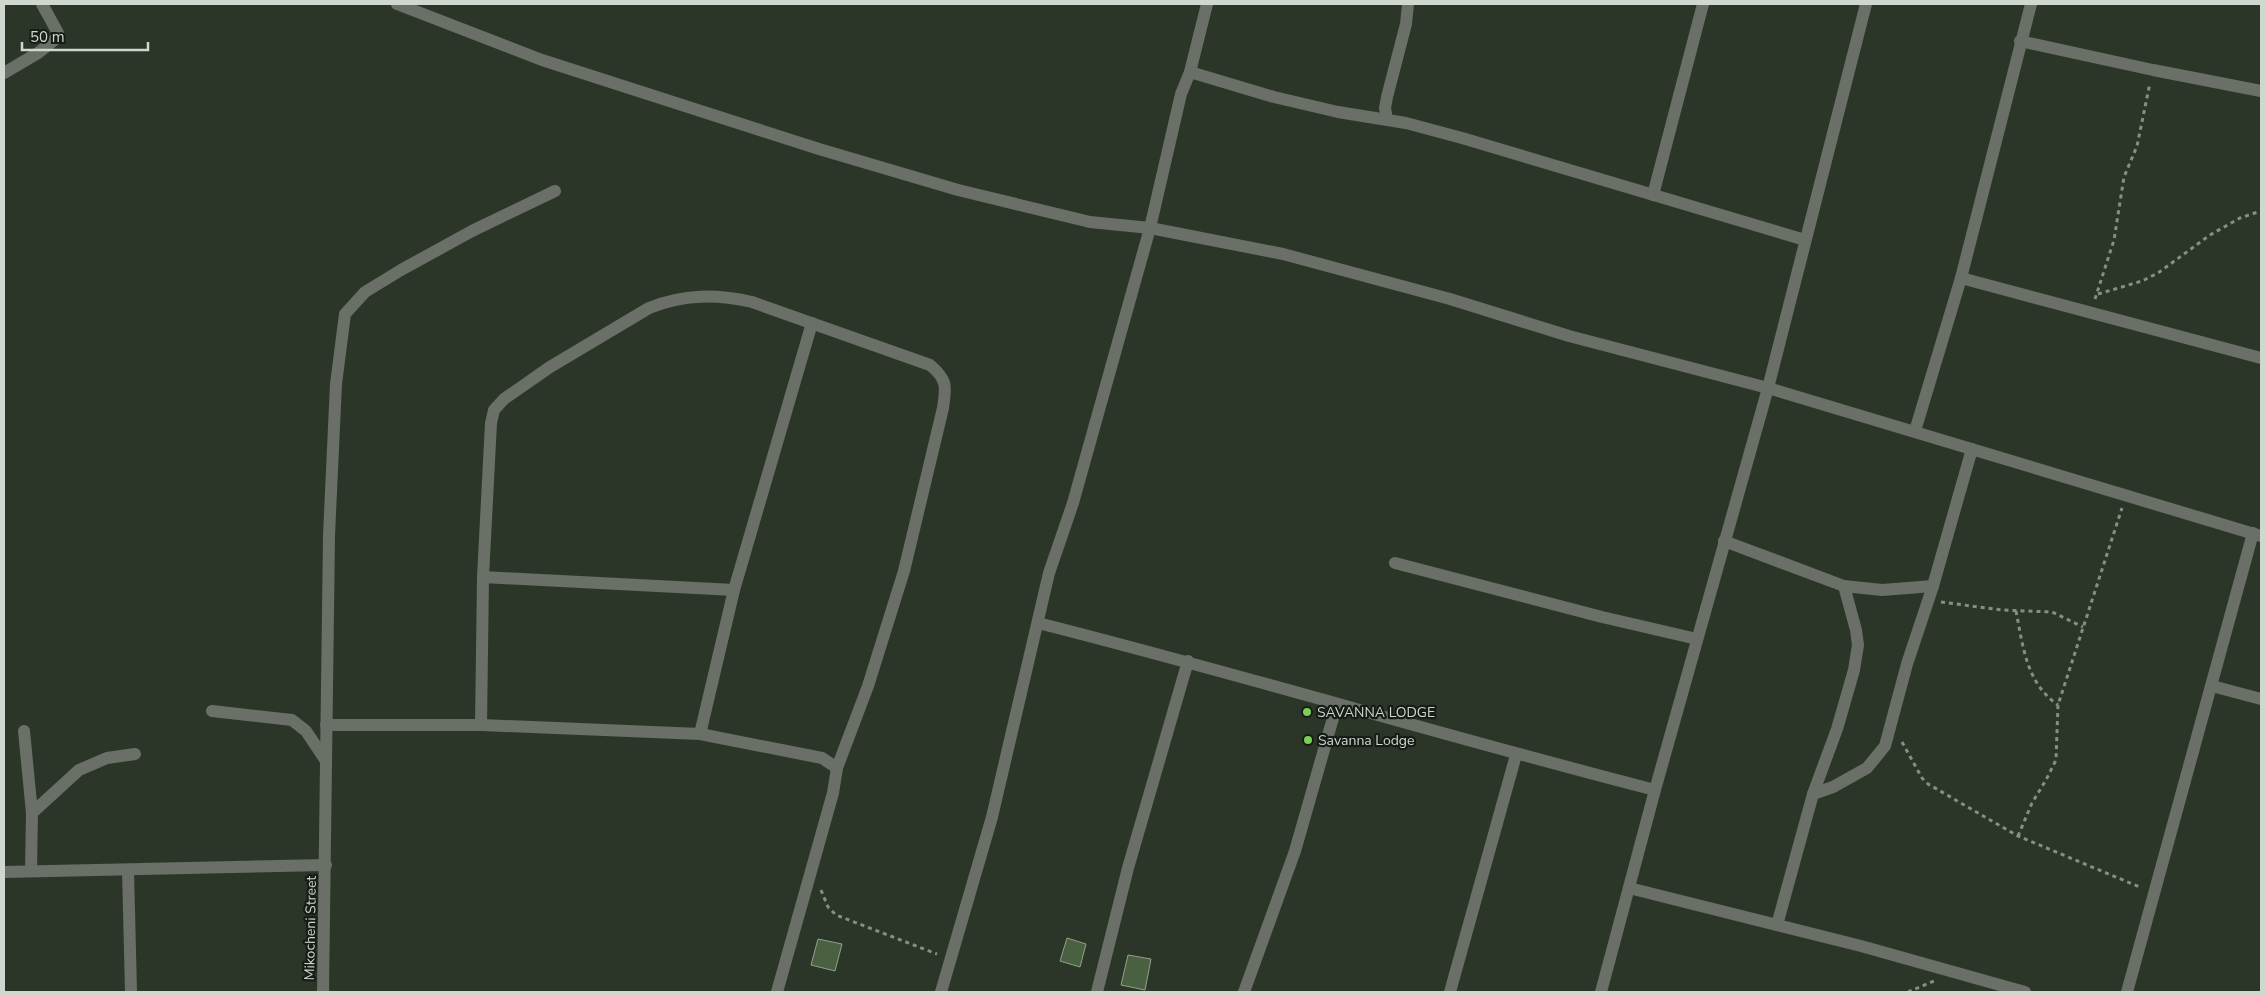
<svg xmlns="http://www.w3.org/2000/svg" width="2265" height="996" font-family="'Nunito Sans',sans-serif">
<rect width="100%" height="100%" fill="#2c3628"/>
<!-- building -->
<g fill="#496140" stroke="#93a08f">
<polygon points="1067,938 1086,944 1080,967 1060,961"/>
<polygon points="818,939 842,944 835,971 811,965"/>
<polygon points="1128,955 1151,959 1145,990 1121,985"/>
</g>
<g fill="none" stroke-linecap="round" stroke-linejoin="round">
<!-- path -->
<g stroke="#868f83" stroke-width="3" stroke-dasharray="4 4" stroke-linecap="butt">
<polyline points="2098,294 2142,281 2158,273 2210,235 2240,218 2261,211"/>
<polyline points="2095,299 2114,240 2124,177 2137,146 2150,83"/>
<polyline points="1941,602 2002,610 2052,612 2083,627"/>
<path d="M 2016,611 C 2023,646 2026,683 2058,705"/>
<polyline points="1902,742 1922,778 1928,784 2018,836 2142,888"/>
<polyline points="2018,836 2032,803 2046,780 2056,760 2058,705 2122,508"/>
<polyline points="821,890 828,907 836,915 937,954"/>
<polyline points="1908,992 1934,981"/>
</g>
<!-- minor -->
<g stroke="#6a6f68" stroke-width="12">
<polyline points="397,4 542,60 819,149 958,190 1090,222 1150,228 1283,254 1450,299 1569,336 1768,388 2261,536"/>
<polyline points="2020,41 2153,70 2261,91"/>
<polyline points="1190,72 1274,97 1338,112 1406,123 1462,138 1805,240"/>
<polyline points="4,73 38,53 58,37 58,33 42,4"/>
<polyline points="1387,119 1385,108 1387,97 1406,24 1408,4"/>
<polyline points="1653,195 1703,4"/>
<polyline points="1961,278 2261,358"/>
<polyline points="1915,431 1961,278 2031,4"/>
<polyline points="1724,541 1844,586 1882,590 1933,586"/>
<polyline points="1395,563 1602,617 1697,639"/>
<polyline points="483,577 734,590"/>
<path d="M 1038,623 C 1244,675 1448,737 1655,790"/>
<polyline points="2212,686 2261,699"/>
<polyline points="212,711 292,720 306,731 326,761"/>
<polyline points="326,725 481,725 700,734 822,758 837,768 833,793 777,992"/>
<path d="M 481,725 L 483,577 L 491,423 L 494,410 L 504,399 L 550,367 L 649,308 C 684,294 716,294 752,302 L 930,365 C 948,380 946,387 943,408 L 904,571 L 868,686 L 837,768"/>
<polyline points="24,731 32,813 31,871"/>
<polyline points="700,734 734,590 812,323"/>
<polyline points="1813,794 1833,787 1867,768 1885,746 1907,664 1933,586 1972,449"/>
<polyline points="32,813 79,770 107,758 135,754"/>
<polyline points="128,870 131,992"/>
<polyline points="4,872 326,865"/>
<polyline points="1629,888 1861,946 2025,992"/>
<polyline points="1777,925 1813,794 1837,729 1854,670 1858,645 1856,630 1844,586"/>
<polyline points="323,992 329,535 336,384 345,314 365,292 401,270 472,231 555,191"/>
<polyline points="941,992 992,817 1049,573 1073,503 1150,228 1181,94 1190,72 1207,4"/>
<polyline points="1097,992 1128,868 1188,661"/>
<polyline points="1244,992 1295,851 1337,704"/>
<polyline points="1450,992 1516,755"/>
<polyline points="1601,992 1655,790 1768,388 1866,4"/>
<polyline points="2127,992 2253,533"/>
</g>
</g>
<!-- markers -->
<g fill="#7bd156" stroke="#171c16" stroke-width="2">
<circle cx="1307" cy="712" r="5"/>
<circle cx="1308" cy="740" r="5"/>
</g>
<g text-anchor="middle" stroke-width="4.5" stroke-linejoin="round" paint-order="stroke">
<!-- poi labels -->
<g font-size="14" fill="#d0d7ce" stroke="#171c16" text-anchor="start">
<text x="1317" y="717">SAVANNA LODGE</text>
<text x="1318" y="745">Savanna Lodge</text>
</g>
<!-- street labels -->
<g font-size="14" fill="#d0d7ce" stroke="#171c16">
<text transform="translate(310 928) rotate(-89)" y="5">Mikocheni Street</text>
</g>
</g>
<!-- border -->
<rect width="2265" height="996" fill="none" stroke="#d0d7ce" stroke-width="10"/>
<!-- scale -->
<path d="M22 42v8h126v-8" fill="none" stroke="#d0d7ce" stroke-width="2.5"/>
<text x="30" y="42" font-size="15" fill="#d0d7ce" stroke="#171c16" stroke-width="4" paint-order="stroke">50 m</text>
</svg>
